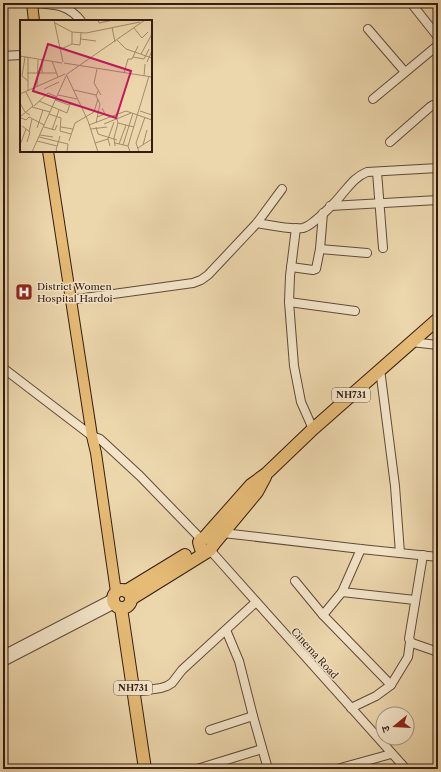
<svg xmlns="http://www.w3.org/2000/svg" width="441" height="772" font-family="'Libre Caslon Text','Noto Serif Devanagari',serif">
<rect width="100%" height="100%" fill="#ecd6ac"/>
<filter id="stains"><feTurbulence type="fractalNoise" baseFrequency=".005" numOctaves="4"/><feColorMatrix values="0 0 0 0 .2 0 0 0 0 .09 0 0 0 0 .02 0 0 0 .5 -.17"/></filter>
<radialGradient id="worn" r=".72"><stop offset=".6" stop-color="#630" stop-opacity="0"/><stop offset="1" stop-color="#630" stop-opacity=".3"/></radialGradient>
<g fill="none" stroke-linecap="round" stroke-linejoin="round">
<!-- minor casing -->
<g stroke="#614a37" stroke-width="10">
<g id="minor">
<path d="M 35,3 C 55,5 68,4 81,21"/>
<polyline points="411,3 438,37"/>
<polyline points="368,29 405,72"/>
<polyline points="3,56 21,55"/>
<polyline points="373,99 438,45"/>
<polyline points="390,142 430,107 433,105 438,107"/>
<polyline points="377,172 383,248"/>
<polyline points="330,206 438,200"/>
<path d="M 257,223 C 270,225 290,230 303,228 C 312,226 336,202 342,194 C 350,185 355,177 367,172 L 438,168"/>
<polyline points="296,228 290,276 289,302 294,366 301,402 313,429"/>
<polyline points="320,249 367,253"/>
<polyline points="291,267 313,270 316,269 320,249 323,213"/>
<polyline points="77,299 193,283 201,280 208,275 257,223 282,189"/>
<polyline points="289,302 355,311"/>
<polyline points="411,342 438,345"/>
<polyline points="3,368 92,436 100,439 140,476 201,539"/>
<polyline points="380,369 395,486 400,553"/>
<polyline points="223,533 361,549 438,557"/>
<polyline points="210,550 406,769"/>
<polyline points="423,555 409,639 412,643 438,652"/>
<polyline points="295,581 323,615 391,685"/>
<polyline points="342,592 415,600"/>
<polyline points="323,615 342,592 361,549"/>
<polyline points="226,630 239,661 253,716 268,769"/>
<polyline points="3,655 113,598"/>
<polyline points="3,662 115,604"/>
<polyline points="134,692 161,688 167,686 172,683 182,670 256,602"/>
<polyline points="351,708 376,696 391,685 408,657 410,642"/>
<polyline points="210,730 253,716"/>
<polyline points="197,769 262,749"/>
<polyline points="337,769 391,754"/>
</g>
</g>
<!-- major casing -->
<g stroke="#331c10" stroke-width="12">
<g id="major">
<polyline points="32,3 34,21"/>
<polyline points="48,151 92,436 96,453 116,592"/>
</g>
</g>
<!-- highway casing -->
<g stroke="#331c10" stroke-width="14">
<g id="highway">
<polyline points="204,538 251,485 266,474 313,429 438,319"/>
<polyline points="213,545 257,492 265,477"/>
<circle cx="122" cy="599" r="9"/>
<polyline points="126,591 185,555"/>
<polyline points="131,599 210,550 213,545 213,541 208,537 201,539 199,542 201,549 207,552"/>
<polyline points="121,608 145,769"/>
</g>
</g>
<!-- minor -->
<use href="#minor" stroke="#f3e4c9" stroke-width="8"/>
<!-- major -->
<use href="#major" stroke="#e6bb76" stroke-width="10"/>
<!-- highway -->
<use href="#highway" stroke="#e6bb76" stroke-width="12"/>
</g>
<!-- icons -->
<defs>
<g id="hospital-square" transform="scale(0.9)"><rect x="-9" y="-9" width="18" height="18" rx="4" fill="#8f2418" stroke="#f3e4c9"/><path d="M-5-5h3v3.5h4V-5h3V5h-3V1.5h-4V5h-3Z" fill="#fff"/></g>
</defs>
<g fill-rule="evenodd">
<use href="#hospital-square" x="24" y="292"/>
</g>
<g text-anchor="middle" stroke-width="3" stroke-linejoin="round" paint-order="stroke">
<!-- shield labels -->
<g fill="#f3e4c9" stroke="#6d5848" stroke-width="1">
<rect x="332" y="388" width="38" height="14" rx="3"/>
<rect x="114" y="681" width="38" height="14" rx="3"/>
</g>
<g font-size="9" font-weight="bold" fill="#331c10">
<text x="351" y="398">NH731</text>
<text x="133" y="691">NH731</text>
</g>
<!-- poi labels -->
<g font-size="10" fill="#331c10" stroke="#f3e4c9" text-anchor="start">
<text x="37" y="290">District Women<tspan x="37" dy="12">Hospital Hardoi</tspan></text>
</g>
<!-- street labels -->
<g font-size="10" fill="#331c10" stroke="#f3e4c9">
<text transform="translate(315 653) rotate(48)" y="4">Cinema Road</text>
</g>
</g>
<!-- overview -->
<g transform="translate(20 20)">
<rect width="132" height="132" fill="#ecd6ac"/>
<path fill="none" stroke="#a28c6e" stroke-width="1" d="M 34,0 L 43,42M 78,0 L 79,3 L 94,0M 35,3 L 52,12 L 66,13 L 120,2M 92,7 L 95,22M 114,8 L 122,18 L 128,12M 52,12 L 52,24 L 60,25 L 61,13M 61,19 L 76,21M 97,20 L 106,29 L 132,38M 41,29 L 52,24M 121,34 L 132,14M 0,36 L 42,43M 5,37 L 2,56 L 8,61M 8,37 L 8,71M 113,37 L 124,39 L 129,29M 32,41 L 38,57M 127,42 L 132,31M 44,43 L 132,57M 77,49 L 74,63 L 81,75M 7,53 L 36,53M 22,53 L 22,40M 104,53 L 108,39 L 112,39 L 118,26M 46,54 L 68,101 L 78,132M 47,54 L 125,0M 124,56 L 125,44M 17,67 L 18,40M 24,69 L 39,62M 54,70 L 76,75M 0,74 L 45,54M 38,75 L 57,79M 35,80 L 49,85M 19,81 L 47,93 L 50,84 L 59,86M 0,83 L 5,92 L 10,95M 14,86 L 28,73 L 37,77M 12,87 L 30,92M 120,91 L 132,95M 29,94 L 41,98 L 40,111 L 51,114M 0,97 L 13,86 L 6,72M 77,97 L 85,94 L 82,88M 1,98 L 6,100 L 9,97 L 24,105M 76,103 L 80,84 L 76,76 L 78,71M 98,103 L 114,107M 84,104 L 111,93M 69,105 L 106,91 L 132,100M 2,106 L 10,112 L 7,122M 24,107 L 35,110 L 37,105M 41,107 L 53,109M 76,107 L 78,114 L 97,120M 17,108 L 23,90M 71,109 L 87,107M 32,110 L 39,90M 9,112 L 12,99M 20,115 L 33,117M 19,117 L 48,124 L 47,132M 17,121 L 37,126M 49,121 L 55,103 L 74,92 L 78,79M 75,123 L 88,119M 95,123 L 108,126M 99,124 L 106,105M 0,125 L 6,109M 103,125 L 113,93M 123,125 L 127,110M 90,126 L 88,119 L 94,102M 95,126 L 94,118 L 98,103 L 96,95M 118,128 L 132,119M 12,132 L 46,56M 38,132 L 36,130 L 40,116M 110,132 L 108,126 L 129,56M 119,132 L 116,123 L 125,97"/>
<path fill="#c2185b" fill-opacity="0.15" stroke="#c2185b" stroke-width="2" d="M 28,24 L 111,51 L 96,98 L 13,71 Z"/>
<rect width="132" height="132" fill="none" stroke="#331c10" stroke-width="2"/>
</g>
<!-- margin -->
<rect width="441" height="772" fill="none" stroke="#ecd6ac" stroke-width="16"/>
<rect x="4" y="4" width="433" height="764" fill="none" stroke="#331c10" stroke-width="2"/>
<rect x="8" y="8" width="425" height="756" fill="none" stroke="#331c10"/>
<!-- north arrow -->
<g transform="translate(395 726) rotate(252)"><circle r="19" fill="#f3e4c9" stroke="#a6947f"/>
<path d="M0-3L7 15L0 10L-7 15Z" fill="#8f2418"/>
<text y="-6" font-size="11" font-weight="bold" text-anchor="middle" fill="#331c10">उ</text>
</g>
<rect width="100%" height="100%" filter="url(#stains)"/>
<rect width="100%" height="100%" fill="url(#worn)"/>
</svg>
